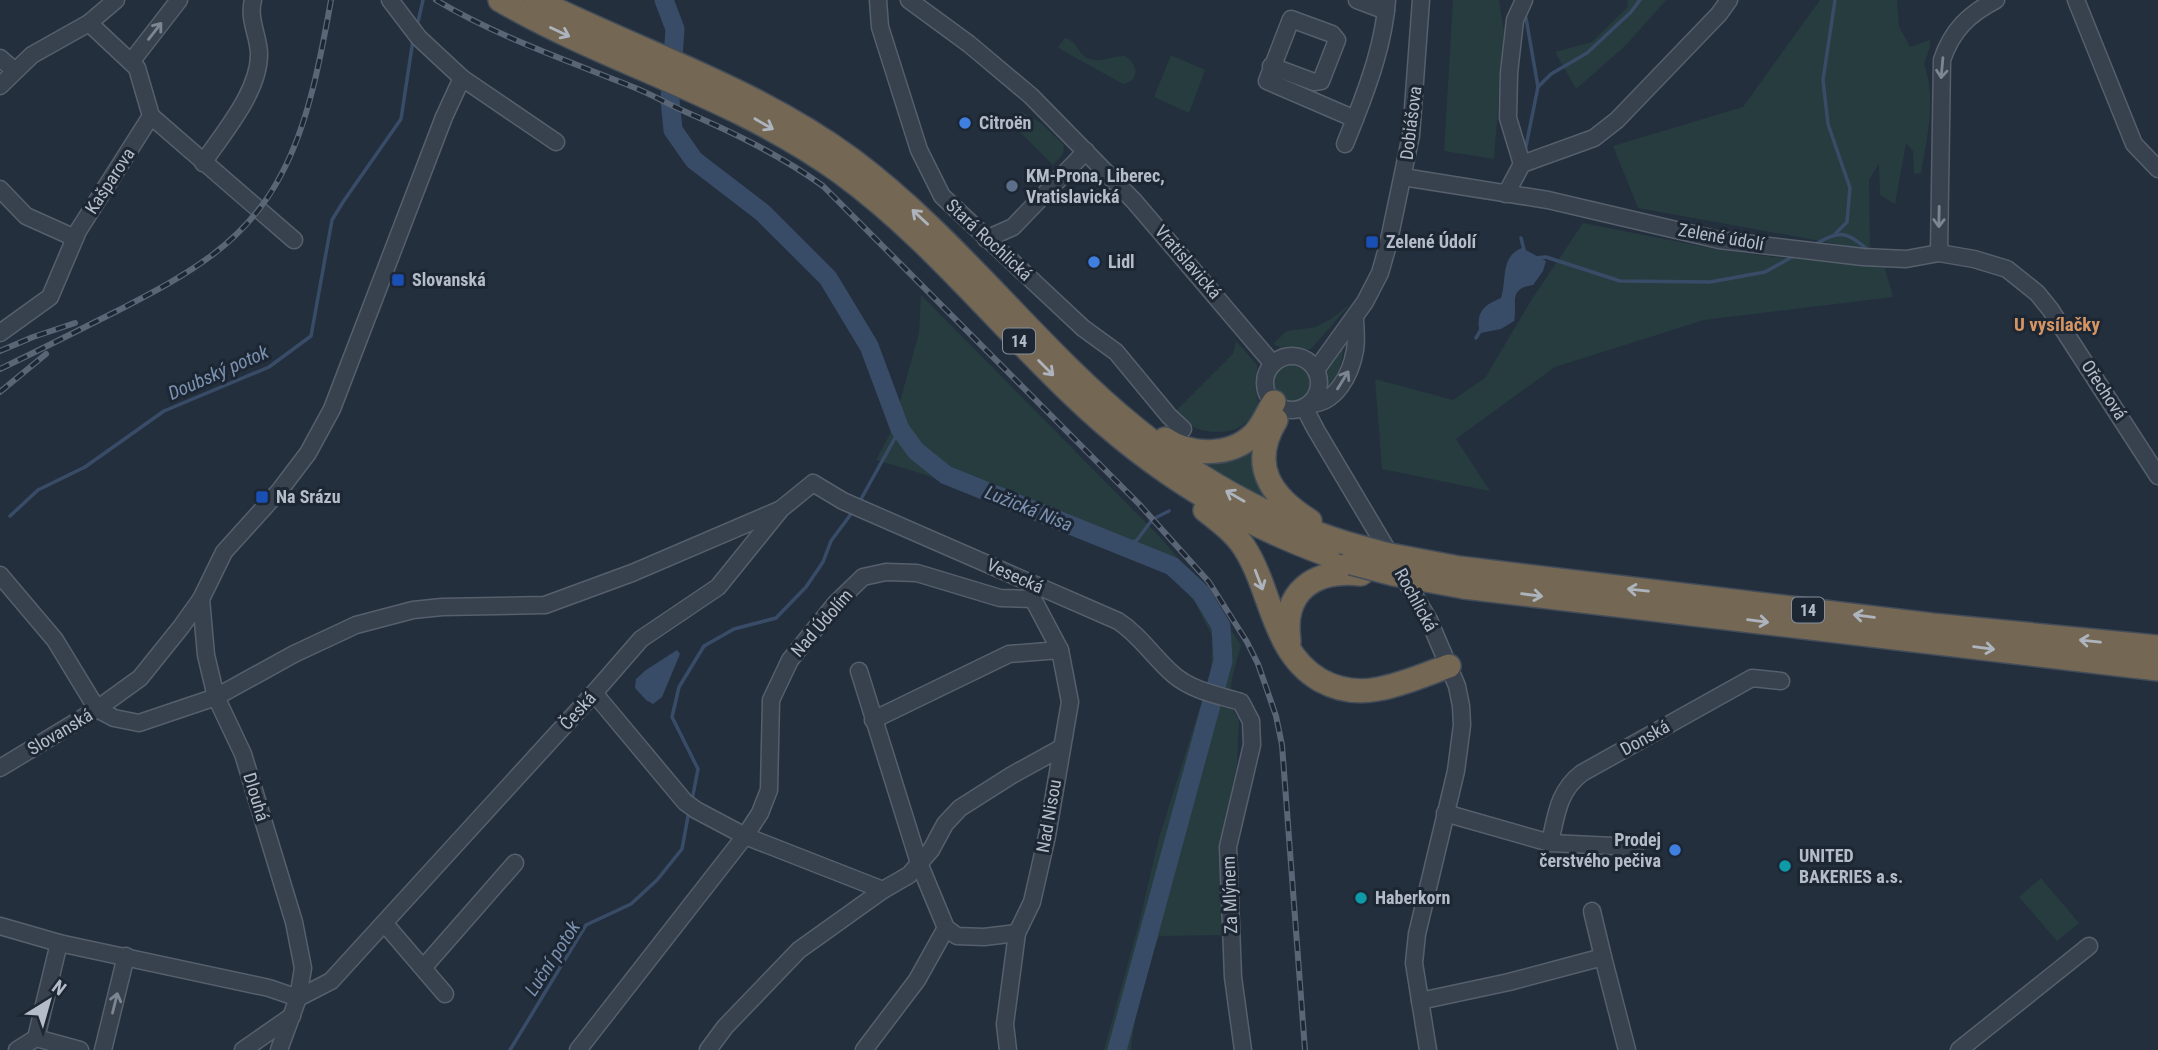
<svg xmlns="http://www.w3.org/2000/svg" width="2158" height="1050" font-family="'Roboto Condensed',sans-serif">
<rect width="100%" height="100%" fill="#242f3e"/>
<!-- green -->
<g fill="#263c3f">
<polygon points="1453,0 1499,0 1504,32 1494,159 1444,151"/>
<polygon points="1627,0 1666,0 1626,45 1576,89 1555,52 1592,42 1628,7"/>
<path d="M 1820,0 L 1897,0 L 1899,26 L 1910,47 L 1930,40 L 1930,47 L 1924,64 C 1937,99 1927,137 1921,173 L 1914,174 L 1913,151 L 1906,143 L 1895,204 L 1880,195 L 1879,163 L 1869,180 L 1870,250 L 1638,208 L 1613,146 L 1743,107 Z"/>
<path d="M 1065,38 C 1080,42 1077,56 1090,59 C 1101,63 1114,55 1125,56 C 1138,65 1141,80 1123,84 L 1062,50 L 1058,47 Z"/>
<polygon points="1171,55 1205,70 1189,113 1154,97"/>
<polygon points="1020,111 1041,123 1064,145 1063,154 1053,165 1012,124 1021,114"/>
<polygon points="1583,223 1715,249 1772,257 1892,266 1885,269 1893,297 1704,320 1555,367 1456,439 1490,491 1382,469 1375,379 1453,400 1485,378 1532,299"/>
<path d="M 921,295 L 1159,536 L 1203,587 L 1241,645 C 1235,668 1222,700 1239,719 L 1237,765 L 1220,844 L 1224,935 L 1159,936 C 1147,973 1134,1011 1131,1050 L 1104,1050 L 1139,923 L 1159,838 L 1211,672 L 1212,636 L 1196,604 L 1173,574 L 923,474 L 876,460 L 892,430 L 919,333 Z"/>
<polygon points="1351,303 1311,349 1286,350 1273,344 1287,331 1316,327 1331,319"/>
<path d="M 1344,339 C 1343,362 1339,378 1324,396 C 1326,387 1324,380 1325,372 C 1327,359 1336,349 1344,339 Z"/>
<path d="M 1236,341 L 1257,365 L 1258,411 C 1252,417 1244,426 1236,429 C 1215,436 1188,431 1176,411 L 1233,354 Z"/>
<circle cx="1293" cy="382" r="20"/>
<polygon points="1256,444 1274,504 1196,461"/>
<polygon points="2041,878 2079,923 2057,941 2019,897"/>
</g>
<!-- water -->
<g fill="#394c67">
<path d="M 1522,248 L 1546,261 L 1543,271 L 1533,285 C 1507,289 1518,303 1514,321 L 1501,329 L 1480,333 C 1475,312 1484,305 1501,298 C 1507,281 1500,256 1522,248 Z"/>
<polygon points="677,650 680,654 662,697 653,704 646,700 635,688 636,679 646,670"/>
</g>
<g fill="none" stroke-linecap="round" stroke-linejoin="round">
<!-- stream -->
<g stroke="#394c67" stroke-width="3.5">
<polyline points="1835,0 1823,80 1828,124 1850,188 1847,222 1836,233"/>
<polyline points="1526,18 1538,87"/>
<polyline points="417,26 423,0"/>
<polyline points="1525,151 1538,87 1551,74 1587,53 1631,12 1640,0"/>
<polyline points="1521,238 1524,250"/>
<path d="M 1812,246 C 1839,231 1844,229 1868,250"/>
<polyline points="1535,258 1546,257 1620,281 1710,282 1765,272 1794,256"/>
<polyline points="1476,338 1482,328"/>
<polyline points="861,499 900,429"/>
<polyline points="10,516 38,490 85,467 164,411 269,367 311,336 332,220 343,202 401,119 413,40"/>
<polyline points="1155,518 1169,511"/>
<polyline points="1126,546 1137,540 1152,520"/>
<polyline points="692,800 698,769 672,717 679,687 704,646 734,629 776,618 806,587 823,562 831,541 854,510"/>
<polyline points="510,1050 586,925 631,904 657,880 682,849 689,811"/>
</g>
<!-- river -->
<polyline stroke="#394c67" stroke-width="19" points="664,0 675,29 670,100 673,130 694,160 763,213 828,278 869,346 900,429 916,451 946,475 1172,566 1201,593 1221,626 1223,661 1117,1050"/>
<!-- minor casing -->
<g stroke="#565f6c" stroke-width="19">
<g id="minor">
<polyline points="390,0 419,38 462,78 556,142"/>
<polyline points="878,0 880,27 919,150 942,196 1083,328 1116,352 1169,416 1183,429"/>
<polyline points="909,0 969,44 1031,96 1134,201 1273,364"/>
<polyline points="1357,0 1386,11"/>
<polyline points="2076,0 2134,144 2158,169"/>
<polyline points="0,58 15,71"/>
<polyline points="131,62 179,0"/>
<path d="M 1271,66 L 1314,82 L 1321,81 L 1337,40 L 1332,34 L 1291,19 L 1267,81 L 1355,119 C 1370,81 1384,41 1387,0"/>
<polyline points="0,86 32,55 89,23 116,0"/>
<polyline points="151,116 294,240"/>
<polyline points="1345,144 1355,119"/>
<path d="M 203,163 C 223,133 260,91 259,53 C 258,34 248,19 253,0"/>
<polyline points="1522,164 1508,118 1509,73 1515,20 1524,0"/>
<polyline points="1403,177 1548,200 1719,240 1863,257 1906,259 1939,253 1974,259 2007,269 2037,293 2050,309 2158,476"/>
<polyline points="0,189 26,216 75,238"/>
<polyline points="1506,194 1522,164 1594,138 1617,120 1719,14 1729,0"/>
<polyline points="986,239 1013,227 1086,151"/>
<path d="M 1939,253 L 1942,60 C 1952,30 1969,14 1996,0"/>
<polyline points="0,333 50,297 78,231 151,116 137,68 89,23"/>
<circle cx="1292" cy="383" r="27"/>
<polyline points="1316,370 1365,302 1380,273 1388,245 1411,135 1421,0"/>
<path d="M 1309,404 C 1336,404 1351,374 1355,350 C 1357,339 1355,328 1355,317"/>
<polyline points="1304,407 1316,430 1429,620 1457,686 1461,706 1462,725 1456,771 1417,934 1414,963 1428,1050"/>
<polyline points="0,575 55,640 97,709"/>
<polyline points="201,599 206,655 216,697 243,754 294,922 303,968 298,998 279,1050"/>
<polyline points="859,671 919,863 946,928 957,936 984,937 1017,933"/>
<polyline points="594,693 685,802 696,810 745,836 883,890"/>
<polyline points="97,709 114,718 139,723 216,697 294,654 356,625 413,610 442,607 545,605 632,573 779,510"/>
<polyline points="873,720 1009,654 1060,650"/>
<polyline points="0,768 97,709 140,678 181,627 201,599 224,552 280,490 308,453 332,409 444,117 462,78"/>
<polyline points="1445,813 1550,843 1635,847"/>
<path d="M 1550,843 C 1556,816 1558,791 1582,773 L 1752,678 L 1781,681"/>
<polyline points="1592,911 1603,957"/>
<polyline points="385,924 445,994"/>
<polyline points="0,926 59,943"/>
<polyline points="423,968 515,863"/>
<path d="M 298,998 L 331,981 L 594,693 L 641,639 L 718,587 L 781,509 L 813,483 L 843,501 L 1118,621 C 1140,635 1154,658 1174,675 C 1193,691 1218,695 1241,702 L 1251,721 L 1252,745 L 1228,847 L 1233,977 L 1243,1050"/>
<polyline points="1420,1001 1509,982 1603,957 1627,1050"/>
<polyline points="36,1038 80,1050"/>
<polyline points="17,1050 36,1038 59,943 269,988 298,998"/>
<polyline points="103,1050 126,956"/>
<polyline points="243,1050 292,1016"/>
<polyline points="578,1050 745,836 760,813 769,790 771,700 790,660 836,603 863,577 886,572 917,573 1000,598 1033,599"/>
<polyline points="708,1050 725,1027 799,950 883,890 909,875 931,850 945,824 960,808 1012,775 1061,748"/>
<polyline points="864,1050 917,980 946,928"/>
<polyline points="1008,1050 1005,1024 1017,933 1032,902 1047,836 1070,702 1060,650 1033,599 1035,588"/>
<polyline points="1959,1050 2089,946"/>
</g>
</g>
<!-- highway casing -->
<g stroke="#434c59" stroke-width="26">
<g id="highway">
<path d="M 500,0 C 610,64 735,96 840,172 C 927,235 995,321 1073,395 C 1155,474 1243,527 1351,563"/>
<path d="M 536,0 C 641,52 756,89 851,159 C 956,237 1034,346 1135,428 C 1196,478 1267,518 1342,542"/>
<path d="M 1276,420 C 1249,465 1270,496 1310,521"/>
<path d="M 1165,439 C 1190,456 1230,457 1253,435 C 1262,427 1267,413 1274,402"/>
<path d="M 1205,510 C 1219,521 1234,532 1244,547 C 1272,590 1272,652 1320,680 C 1338,690 1358,693 1378,689 C 1402,685 1426,674 1449,666"/>
<polyline points="1459,568 1932,625 2158,647"/>
<polyline points="1464,587 2158,669"/>
<path d="M 1289,641 C 1282,591 1314,569 1361,574"/>
</g>
</g>
<!-- minor -->
<use href="#minor" stroke="#38414e" stroke-width="16"/>
<!-- highway -->
<use href="#highway" stroke="#746855" stroke-width="23"/>
<!-- rail casing -->
<g stroke="#5a6575" stroke-width="6">
<g id="rail">
<path d="M 436,0 C 498,37 566,60 633,87 C 651,94 668,104 686,112 C 734,133 780,155 823,186 L 1139,504 L 1209,582 L 1247,642 L 1258,664 L 1276,716 L 1282,745 L 1305,1050"/>
<polyline points="0,351 33,337 75,323"/>
<path d="M 0,369 C 40,350 79,330 119,310 C 186,275 246,244 282,173 C 309,122 321,56 331,0"/>
<polyline points="0,392 46,354"/>
</g>
</g>
<!-- rail -->
<use href="#rail" stroke="#1d2633" stroke-width="3.5" stroke-dasharray="10" stroke-linecap="butt"/>
<!-- highway-bridge casing -->
<g stroke="#434c59" stroke-width="26" stroke-linecap="butt">
<g id="highway-bridge">
<polyline points="1342,542 1385,554 1459,568"/>
<polyline points="1351,563 1393,574 1464,587"/>
</g>
</g>
<!-- highway-bridge -->
<use href="#highway-bridge" stroke="#746855" stroke-width="23"/>
</g>
<!-- one-way arrows -->
<defs><path id="oneway-shaft" d="M-6 0H5M1.5-3L5.5 0L1.5 3" fill="none" stroke-width="1.6" stroke-linecap="round" stroke-linejoin="round" transform="scale(1.75)"/></defs>
<g stroke="#7c8592">
<use href="#oneway-shaft" transform="translate(155 31) rotate(-52)"/>
<use href="#oneway-shaft" transform="translate(1942 68) rotate(95)"/>
<use href="#oneway-shaft" transform="translate(1939 217) rotate(91)"/>
<use href="#oneway-shaft" transform="translate(1343 380) rotate(-58)"/>
<use href="#oneway-shaft" transform="translate(115 1003) rotate(-76)"/>
</g>
<g stroke="#aeb4bd">
<use href="#oneway-shaft" transform="translate(560 32) rotate(25)"/>
<use href="#oneway-shaft" transform="translate(764 124) rotate(30)"/>
<use href="#oneway-shaft" transform="translate(920 217) rotate(-137)"/>
<use href="#oneway-shaft" transform="translate(1046 368) rotate(45)"/>
<use href="#oneway-shaft" transform="translate(1235 496) rotate(-150)"/>
<use href="#oneway-shaft" transform="translate(1259 580) rotate(69)"/>
<use href="#oneway-shaft" transform="translate(1638 590) rotate(-174)"/>
<use href="#oneway-shaft" transform="translate(1532 595) rotate(7)"/>
<use href="#oneway-shaft" transform="translate(1864 616) rotate(-173)"/>
<use href="#oneway-shaft" transform="translate(1758 621) rotate(7)"/>
<use href="#oneway-shaft" transform="translate(2090 641) rotate(-174)"/>
<use href="#oneway-shaft" transform="translate(1984 648) rotate(7)"/>
</g>
<!-- markers -->
<g fill="#3f7fe0" stroke="#1d2633" stroke-width="2.5">
<circle cx="965" cy="123" r="7"/>
<circle cx="1094" cy="262" r="7"/>
<circle cx="1675" cy="850" r="7"/>
</g>
<circle fill="#5c6f8a" stroke="#1d2633" stroke-width="2.5" cx="1012" cy="186" r="7"/>
<g fill="#1a4fb4" stroke="#1d2633" stroke-width="2.5">
<rect x="1365" y="235" width="14" height="14" rx="3.5"/>
<rect x="391" y="273" width="14" height="14" rx="3.5"/>
<rect x="255" y="490" width="14" height="14" rx="3.5"/>
</g>
<g fill="#0f9aa8" stroke="#1d2633" stroke-width="2.5">
<circle cx="1785" cy="866" r="7"/>
<circle cx="1361" cy="898" r="7"/>
</g>
<g text-anchor="middle" stroke-width="6" stroke-linejoin="round" paint-order="stroke">
<!-- shield labels -->
<g fill="#1d2633" stroke="#878f9c" stroke-width="2">
<rect x="1003" y="328.5" width="32" height="25" rx="5"/>
<rect x="1792" y="597.5" width="32" height="25" rx="5"/>
</g>
<g font-size="16" font-weight="bold" fill="#b4bcc9">
<text x="1019" y="347">14</text>
<text x="1808" y="616">14</text>
</g>
<!-- poi labels -->
<g font-size="18" font-weight="bold" fill="#b4bcc9" stroke="#1d2633" text-anchor="start">
<text x="979" y="129">Citroën</text>
<text x="1026" y="182">KM-Prona, Liberec,<tspan x="1026" dy="21">Vratislavická</tspan></text>
<text x="1386" y="248">Zelené Údolí</text>
<text x="1108" y="268">Lidl</text>
<text x="412" y="286">Slovanská</text>
<text x="276" y="503">Na Srázu</text>
<text x="1661" y="846" text-anchor="end">Prodej<tspan x="1661" dy="21">čerstvého pečiva</tspan></text>
<text x="1799" y="862">UNITED<tspan x="1799" dy="21">BAKERIES a.s.</tspan></text>
<text x="1375" y="904">Haberkorn</text>
</g>
<!-- street labels -->
<g font-size="18" fill="#b4bcc9" stroke="#1d2633">
<text transform="translate(1411 123) rotate(-83)" y="6">Dobiášova</text>
<text transform="translate(110 181) rotate(-57)" y="6">Kašparova</text>
<text transform="translate(1721 237) rotate(10)" y="6">Zelené údolí</text>
<text transform="translate(989 240) rotate(43)" y="6">Stará Rochlická</text>
<text transform="translate(1188 262) rotate(49)" y="6">Vratislavická</text>
<text transform="translate(2104 390) rotate(57)" y="6">Ořechová</text>
<text transform="translate(1015 576) rotate(24)" y="6">Vesecká</text>
<text transform="translate(1416 600) rotate(61)" y="6">Rochlická</text>
<text transform="translate(822 623) rotate(-49)" y="6">Nad Údolím</text>
<text transform="translate(578 711) rotate(-48)" y="6">Česká</text>
<text transform="translate(60 732) rotate(-31)" y="6">Slovanská</text>
<text transform="translate(1645 738) rotate(-29)" y="6">Donská</text>
<text transform="translate(256 797) rotate(73)" y="6">Dlouhá</text>
<text transform="translate(1049 816) rotate(-80)" y="6">Nad Nisou</text>
<text transform="translate(1230 895) rotate(-92)" y="6">Za Mlýnem</text>
</g>
<!-- neighbourhood labels -->
<g font-size="19" font-weight="bold" fill="#d59563" stroke="#1d2633">
<text x="2057" y="331">U vysílačky</text>
</g>
<!-- water labels -->
<g font-size="19" font-style="italic" fill="#7c92b1" stroke="#1d2633">
<text transform="translate(218 372) rotate(-24)" y="7">Doubský potok</text>
<text transform="translate(1029 508) rotate(22)" y="7">Lužická Nisa</text>
<text transform="translate(552 958) rotate(-57)" y="7">Luční potok</text>
</g>
</g>
<!-- north arrow -->
<g transform="translate(49 1001) rotate(37)" stroke="#1d2633" stroke-width="5" paint-order="stroke">
<path d="M0-5L12 26L0 18L-12 26Z" fill="#b4bcc9"/>
<text y="-10" font-size="19" font-weight="bold" text-anchor="middle" fill="#b4bcc9">N</text>
</g>
</svg>
